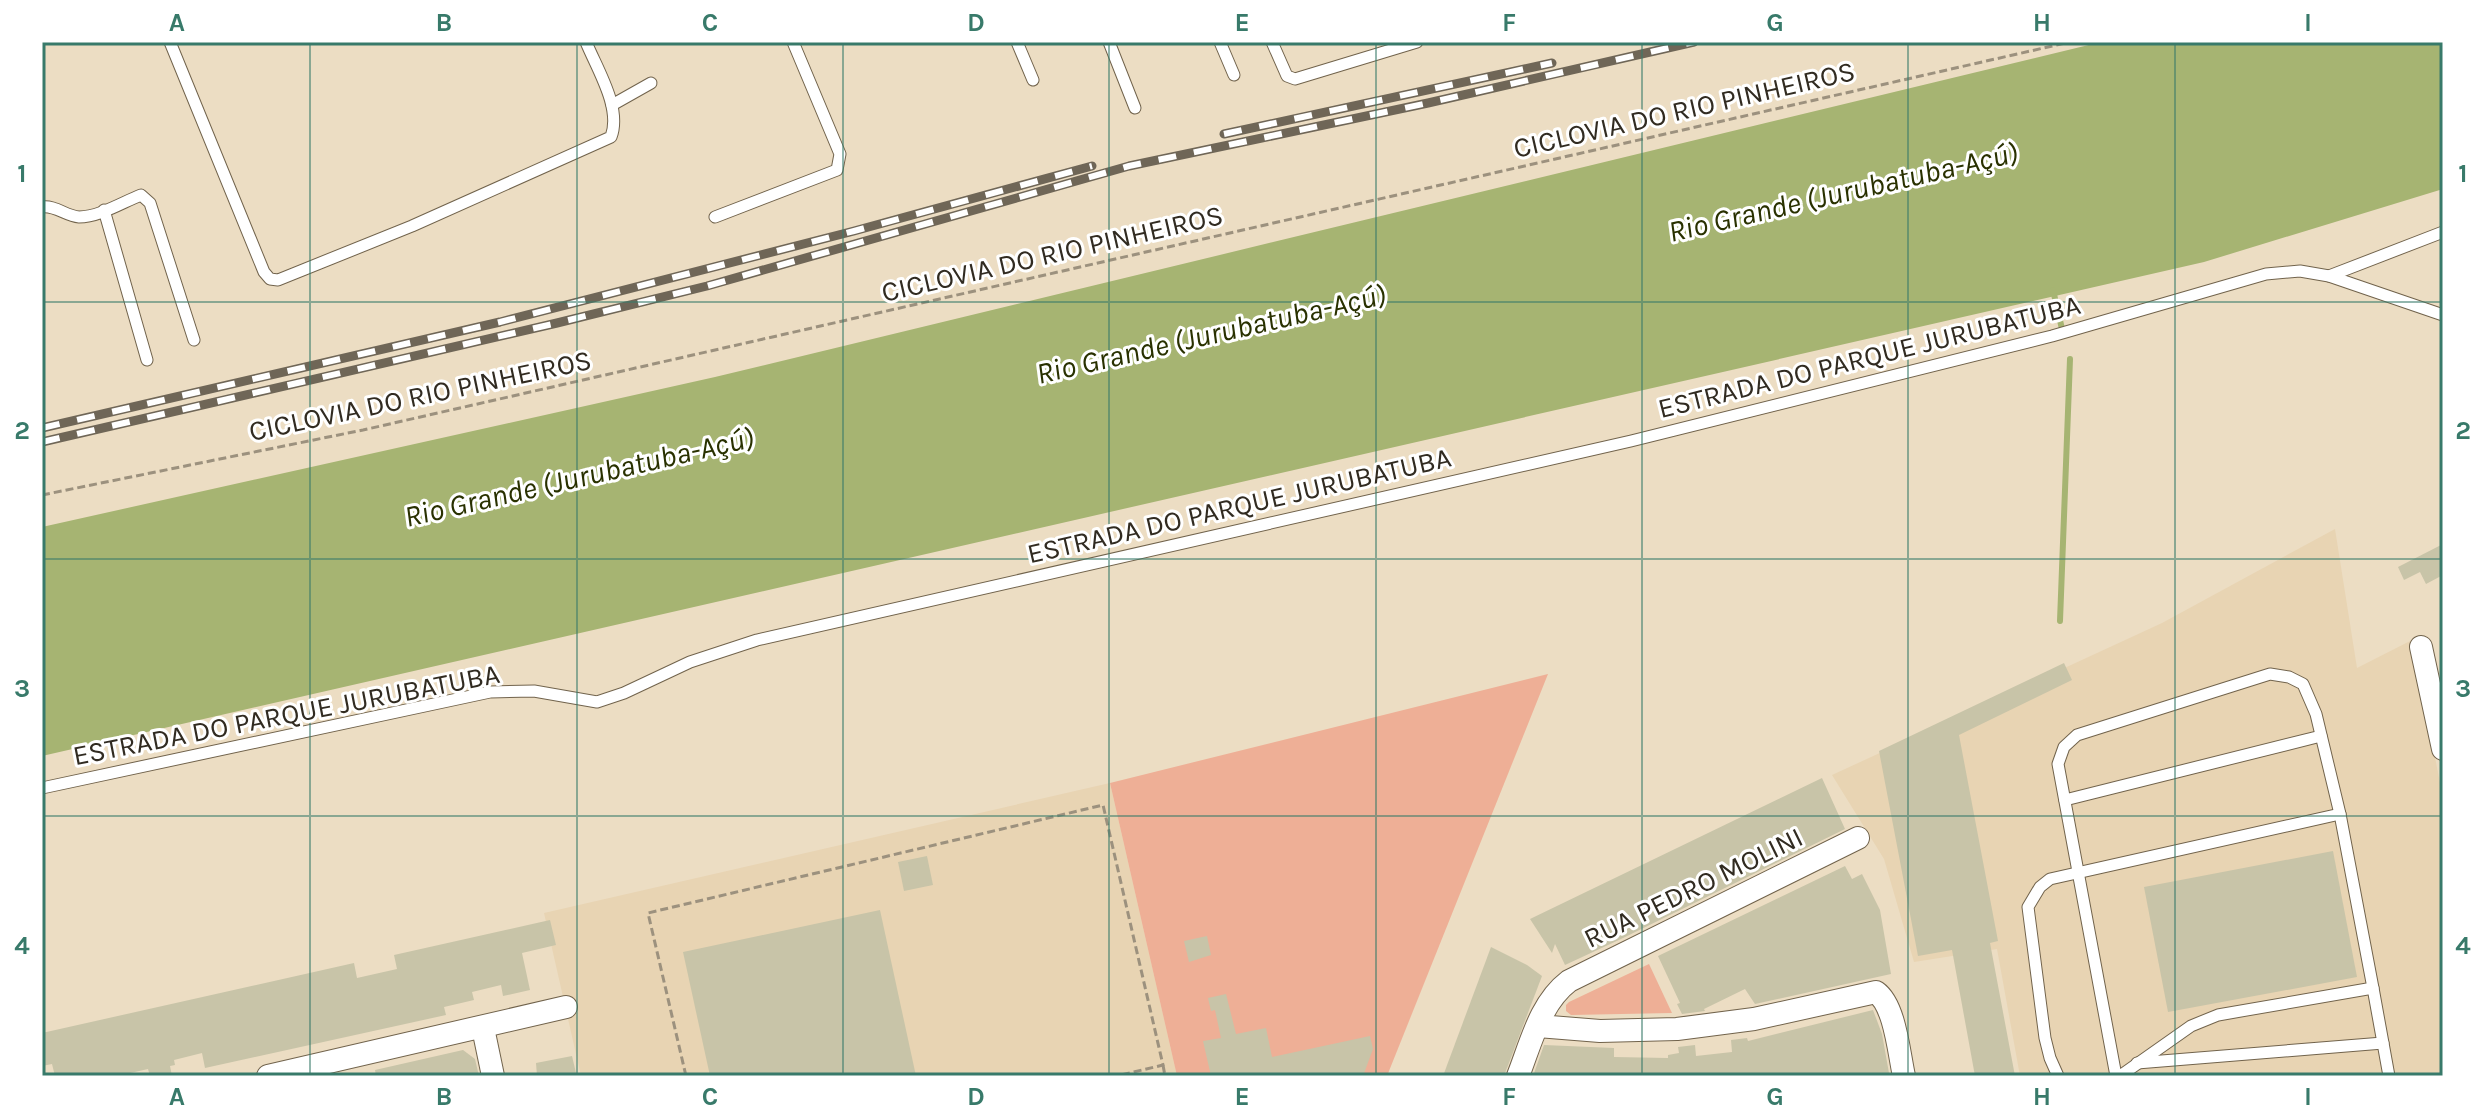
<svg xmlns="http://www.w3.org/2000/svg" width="2485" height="1118" font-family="Karla,sans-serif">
<rect width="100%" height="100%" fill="#ecddc3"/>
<!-- built -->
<g fill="#e8d4b3">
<polygon points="2335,529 2357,668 2412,640 2443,798 2443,1076 2020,1076 1997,949 1914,962 1884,859 1832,775 2162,623"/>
<polygon points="1110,783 1177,1076 581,1076 544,913"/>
</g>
<!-- green -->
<g fill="#eeaf96">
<polygon points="1548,674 1387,1076 1177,1076 1110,783"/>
<polygon points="1649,964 1672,1013 1571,1015 1566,1011 1566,1005 1569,1002"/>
</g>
<!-- water -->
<polygon fill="#a6b472" points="2101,42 2443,42 2443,189 2204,262 42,756 42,527 715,377"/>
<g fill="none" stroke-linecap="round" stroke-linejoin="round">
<!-- stream -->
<g stroke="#a6b472" stroke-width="6">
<polyline points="2053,290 2062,329"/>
<polyline points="2060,621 2070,359"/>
</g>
</g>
<!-- building -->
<g fill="#c8c4a8">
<polygon points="2443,544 2443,575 2426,584 2420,572 2404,580 2398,567"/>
<polygon points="2064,663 2072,680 1959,735 1998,941 1990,943 2015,1076 1975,1076 1952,950 1918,956 1879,751"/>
<polygon points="1822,778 1845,829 1621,939 1565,965 1555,944 1552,953 1530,919"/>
<polygon points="2333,851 2357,977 2168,1012 2144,887"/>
<polygon points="927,856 933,885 904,891 898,862"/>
<polygon points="1845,866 1852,879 1862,874 1880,910 1891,974 1755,1004 1745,989 1704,1009 1705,1011 1682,1014 1677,1004 1680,1003 1658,956"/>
<polygon points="880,910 916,1076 710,1076 683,952"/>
<polygon points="550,920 556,945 522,953 530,990 503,996 501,985 472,992 474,1000 444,1007 446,1015 205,1068 202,1053 174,1060 175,1065 170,1066 172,1076 150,1076 148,1069 117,1076 55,1076 52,1064 42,1066 42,1033 354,963 357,978 397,969 394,955"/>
<polygon points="1207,936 1211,955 1189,962 1184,941"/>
<polygon points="1491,947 1527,965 1542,976 1504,1076 1443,1076"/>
<polygon points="1226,994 1236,1034 1266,1028 1272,1057 1370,1036 1373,1049 1363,1076 1211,1076 1203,1041 1221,1038 1215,1010 1211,1011 1208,998"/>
<polygon points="1873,1010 1882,1034 1889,1073 1873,1076 1533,1076 1544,1045 1614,1048 1614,1057 1668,1058 1668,1055 1679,1053 1678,1047 1695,1045 1696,1056 1732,1052 1731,1040 1747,1038 1748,1041"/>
<polygon points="463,1050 475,1059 479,1076 376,1076 375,1070"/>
<polygon points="572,1056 576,1073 562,1076 537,1076 536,1063"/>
</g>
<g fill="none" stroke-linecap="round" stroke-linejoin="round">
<!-- lane casing -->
<g stroke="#71634c" stroke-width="13">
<g id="lane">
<path d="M 170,42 L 264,272 L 270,279 L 278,280 L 412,226 L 611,137 C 622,108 597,69 586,42"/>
<polyline points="1017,42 1033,80"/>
<polyline points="1109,42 1135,108"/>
<polyline points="1220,42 1234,75"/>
<polyline points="1272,42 1287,76 1295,79 1417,42"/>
<polyline points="612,105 651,83"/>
<path d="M 42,207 C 55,205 66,216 79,217 C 99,217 123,202 141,195 L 150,203 L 194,340"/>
<polyline points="104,210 147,360"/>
<polyline points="715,217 837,170 840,154 793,42"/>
<polyline points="2329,276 2443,232"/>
<polyline points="42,788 490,692 534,691 597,702 624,693 690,662 757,640 1631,441 2052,336 2266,274 2300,271 2329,276 2443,315"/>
<polyline points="2065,800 2321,736"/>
<polyline points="2373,988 2389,1076"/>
<polyline points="2137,1063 2383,1043"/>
<polyline points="2058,1076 2050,1058 2045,1038 2028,907 2040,887 2050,879 2340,814"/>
<polyline points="2116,1076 2058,764 2064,747 2077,735 2270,674 2289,677 2303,684 2316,714 2340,814 2373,988 2218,1015 2191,1026 2120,1076"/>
</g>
</g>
<!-- street casing -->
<g stroke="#71634c" stroke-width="24">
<g id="street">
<polyline points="2421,647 2443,749"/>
<path d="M 1538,1026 L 1600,1031 L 1677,1029 L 1754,1019 L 1876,992 C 1895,1005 1899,1054 1904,1076"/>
<polyline points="483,1028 493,1076"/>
<polyline points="268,1076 566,1007"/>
<path d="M 1518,1076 C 1531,1043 1540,1003 1569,981 L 1858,838"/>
</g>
</g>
<!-- path -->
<g stroke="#9c917e" stroke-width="3" stroke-dasharray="8 4" stroke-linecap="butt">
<polyline points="42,495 363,430 2070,42"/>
<polyline points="1163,1065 1165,1076"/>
<polyline points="686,1076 648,913 1103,805 1163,1065 1117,1076"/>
</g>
<!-- lane -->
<use href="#lane" stroke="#fff" stroke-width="11"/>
<!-- street -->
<use href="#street" stroke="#fff" stroke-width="22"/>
<!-- rail casing -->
<g stroke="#6f6657" stroke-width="9">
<g id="rail">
<polyline points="1224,134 1552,63"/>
<polyline points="42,428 500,322 854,231 1092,166"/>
<polyline points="42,442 557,323 707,286 1129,166 1428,103 1694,42"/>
</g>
</g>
<!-- rail -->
<use href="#rail" stroke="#fff" stroke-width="6" stroke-dasharray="18" stroke-linecap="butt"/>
</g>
<!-- grid -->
<path fill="none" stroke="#387a6a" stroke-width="2" stroke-opacity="0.55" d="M 310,42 L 310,1076M 577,42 L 577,1076M 843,42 L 843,1076M 1109,42 L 1109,1076M 1376,42 L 1376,1076M 1642,42 L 1642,1076M 1908,42 L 1908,1076M 2175,42 L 2175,1076M 42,302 L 2443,302M 42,559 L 2443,559M 42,816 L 2443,816"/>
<g text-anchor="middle" stroke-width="6" stroke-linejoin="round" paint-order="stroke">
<!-- street labels -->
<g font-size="28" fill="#312b21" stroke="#fff">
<text transform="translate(1684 109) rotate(-13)" y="10">CICLOVIA DO RIO PINHEIROS</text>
<text transform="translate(1052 253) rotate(-13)" y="10">CICLOVIA DO RIO PINHEIROS</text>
<text transform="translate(1869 356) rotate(-14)" y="10">ESTRADA DO PARQUE JURUBATUBA</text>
<text transform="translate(420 395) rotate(-12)" y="10">CICLOVIA DO RIO PINHEIROS</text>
<text transform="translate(1239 505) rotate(-13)" y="10">ESTRADA DO PARQUE JURUBATUBA</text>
<text transform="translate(286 714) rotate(-11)" y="10">ESTRADA DO PARQUE JURUBATUBA</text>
<text transform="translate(1693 887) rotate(-26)" y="10">RUA PEDRO MOLINI</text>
</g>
<!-- water labels -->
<g font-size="30" font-style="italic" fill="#293100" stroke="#fff">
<text transform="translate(1843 192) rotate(-13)" y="10">Rio Grande (Jurubatuba-Açú)</text>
<text transform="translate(1211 334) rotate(-13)" y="10">Rio Grande (Jurubatuba-Açú)</text>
<text transform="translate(579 477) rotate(-13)" y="10">Rio Grande (Jurubatuba-Açú)</text>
</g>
</g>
<!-- border -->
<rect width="2485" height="1118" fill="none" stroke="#ffffff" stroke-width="88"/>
<rect x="44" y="44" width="2397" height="1030" fill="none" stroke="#387a6a" stroke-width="3"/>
<g font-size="26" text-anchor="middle" font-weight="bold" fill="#387a6a">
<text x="177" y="31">A</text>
<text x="444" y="31">B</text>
<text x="710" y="31">C</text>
<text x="976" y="31">D</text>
<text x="1242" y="31">E</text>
<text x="1509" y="31">F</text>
<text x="1775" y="31">G</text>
<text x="2042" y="31">H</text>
<text x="2308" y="31">I</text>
<text x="22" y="182">1</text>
<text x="2463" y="182">1</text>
<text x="22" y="439">2</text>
<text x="2463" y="439">2</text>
<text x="22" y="697">3</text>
<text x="2463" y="697">3</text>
<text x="22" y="954">4</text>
<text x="2463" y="954">4</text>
<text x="177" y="1105">A</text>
<text x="444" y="1105">B</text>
<text x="710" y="1105">C</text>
<text x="976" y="1105">D</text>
<text x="1242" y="1105">E</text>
<text x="1509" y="1105">F</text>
<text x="1775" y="1105">G</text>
<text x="2042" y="1105">H</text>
<text x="2308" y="1105">I</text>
</g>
</svg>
